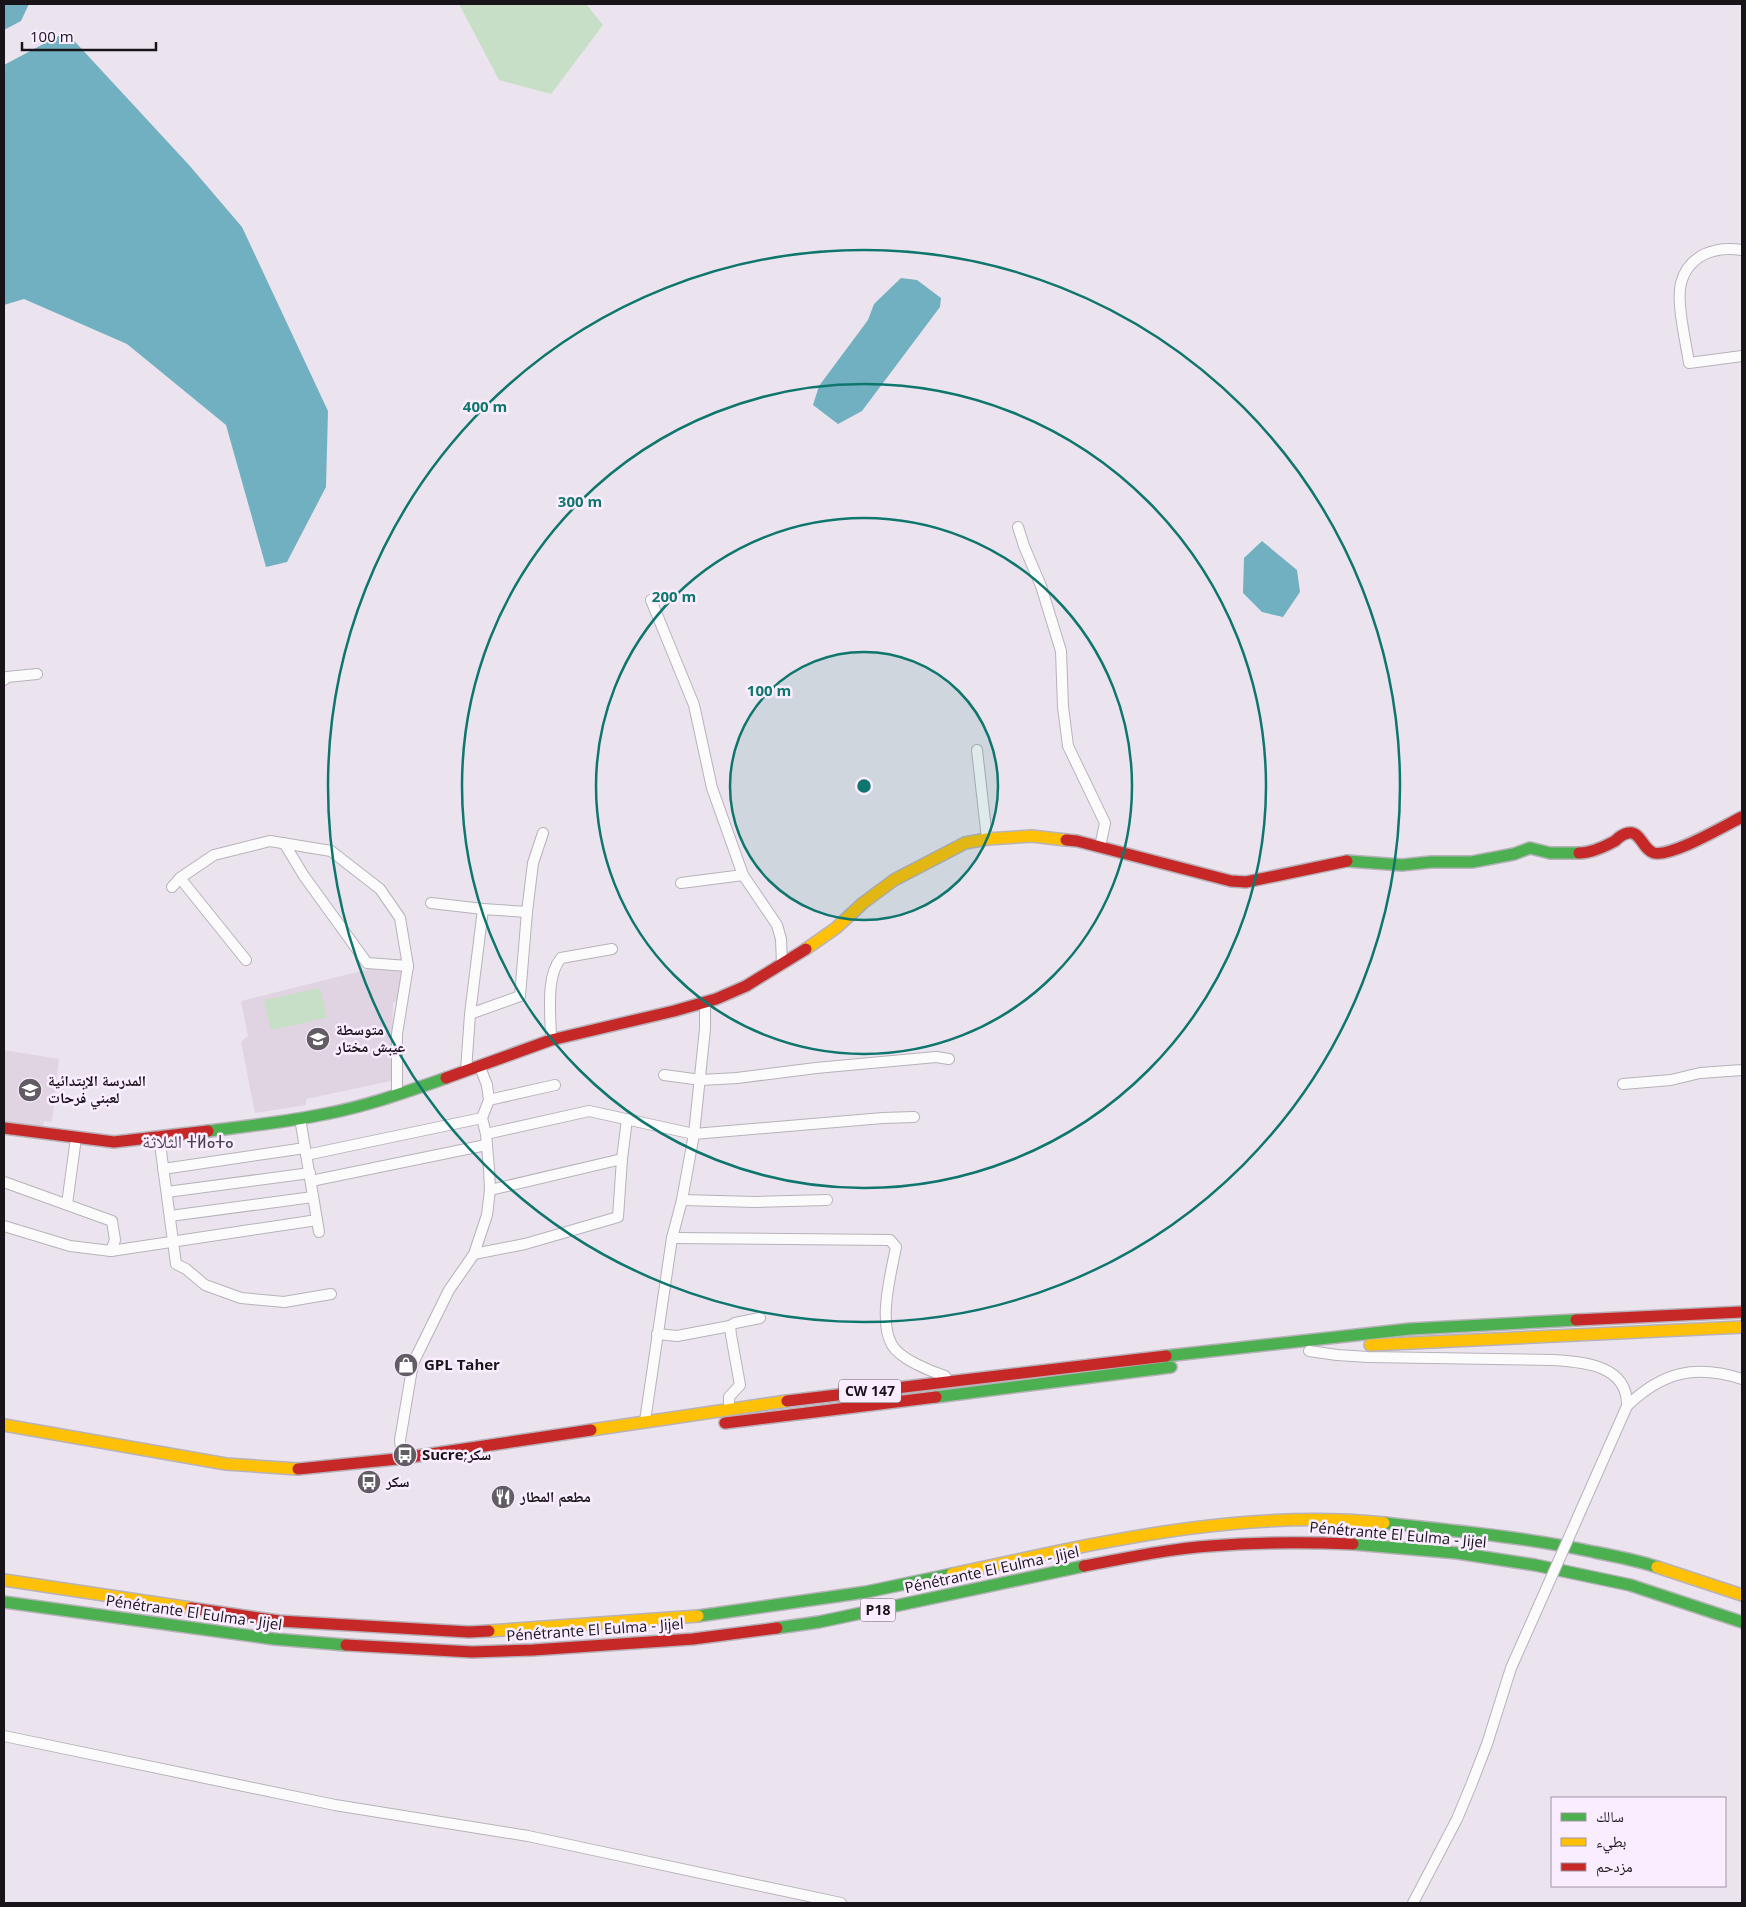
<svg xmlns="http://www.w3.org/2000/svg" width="1746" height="1907" font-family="'Open Sans','Noto Naskh Arabic','Noto Sans Tifinagh',sans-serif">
<rect width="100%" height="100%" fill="#ebe4ee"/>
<!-- education -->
<g fill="#e0d4e2">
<polygon points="377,967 401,970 400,999 393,1003 391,1081 306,1099 306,1105 255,1113 241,1042 248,1036 241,1001"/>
<polygon points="4,1050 59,1059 52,1122 44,1121 43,1127 4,1121"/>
</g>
<!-- green -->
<g fill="#c7dec7">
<polygon points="459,4 586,4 603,25 551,94 499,80"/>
<polygon points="320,988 327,1018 271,1030 264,1000"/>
</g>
<!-- water -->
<g fill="#71b0c1">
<polygon points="4,4 29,4 21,21 4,30"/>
<polygon points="66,32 189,165 242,227 328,411 326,487 287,562 266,567 226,425 127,344 24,299 4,305 4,65"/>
<polygon points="901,278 917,280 941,298 940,307 862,411 838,424 813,405 819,386 868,320 874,304"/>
<polygon points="1262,541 1297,570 1300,592 1283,617 1262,612 1243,593 1244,558"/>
</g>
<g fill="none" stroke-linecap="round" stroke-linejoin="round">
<!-- street casing -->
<g stroke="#b7b2ba" stroke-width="12">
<g id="street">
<path d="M 1742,250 C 1716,246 1689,254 1681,283 C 1676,303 1686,342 1689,363 L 1742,356"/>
<polyline points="1018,527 1024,546 1041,586 1061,651 1063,707 1068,746 1105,823 1100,847"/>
<polyline points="651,600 694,705 712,788 743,875 777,925 781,939 782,964"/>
<polyline points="4,680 7,677 37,674"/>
<polyline points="977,750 987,839"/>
<polyline points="284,843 304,876 367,963 408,966"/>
<polyline points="681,883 743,875"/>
<polyline points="172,887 180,878"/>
<polyline points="431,903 483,909"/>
<polyline points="527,912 533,863 543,833"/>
<polyline points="246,960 180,878 214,855 270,841 331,851 380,889 400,918 408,966 397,1034 397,1095"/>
<path d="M 551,1040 C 551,1016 545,977 561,958 L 612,949"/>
<polyline points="466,1071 470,1014 483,909 527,912 520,996 470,1014"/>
<polyline points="664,1075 701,1080 737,1078 816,1068 936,1057 949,1059"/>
<polyline points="1623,1084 1671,1080 1700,1073 1742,1070"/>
<polyline points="489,1100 555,1085"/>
<polyline points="300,1118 319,1232"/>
<polyline points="486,1134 589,1111 694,1134 883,1118 914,1117"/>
<polyline points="159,1136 176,1264 186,1269 205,1285 241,1298 284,1302 331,1294"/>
<polyline points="306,1155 482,1118"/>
<polyline points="163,1169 305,1148"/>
<polyline points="311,1181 486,1145"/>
<polyline points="4,1182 112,1221 115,1240 111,1251"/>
<polyline points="490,1190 622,1159"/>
<polyline points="167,1192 310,1173"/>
<polyline points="682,1200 755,1202 827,1200"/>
<polyline points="67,1204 76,1138"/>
<polyline points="170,1216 313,1197"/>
<polyline points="4,1226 70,1246 111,1251 317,1220"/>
<path d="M 672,1238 L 890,1240 L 896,1247 C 891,1273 878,1321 892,1345 C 900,1359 930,1371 945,1376 L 947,1380"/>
<polyline points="474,1254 525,1244 618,1217 622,1159 627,1119"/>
<polyline points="657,1334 677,1336 730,1326"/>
<path d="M 1309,1351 L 1337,1355 L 1368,1357 L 1553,1360 C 1584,1362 1628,1365 1627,1406"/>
<polyline points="729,1409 729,1397 740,1385 731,1335 730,1326 735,1323 760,1318"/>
<polyline points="645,1421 672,1238 682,1200 694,1134 705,1029 705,1003"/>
<polyline points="402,1458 400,1440 413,1363 449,1290 474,1254 487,1215 490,1190 489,1169 486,1134 482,1118 489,1100 487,1085 480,1067"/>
<path d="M 1581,1510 L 1627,1406 C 1662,1372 1695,1364 1742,1379"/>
<polyline points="4,1736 335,1805 528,1836 841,1903"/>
<polyline points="1413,1903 1457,1819 1472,1783 1487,1744 1511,1668 1543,1596"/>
</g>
</g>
<!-- fast casing -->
<g stroke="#b7b2ba" stroke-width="14">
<g id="fast">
<polyline points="1347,861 1402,865 1431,862 1472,862 1514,854 1530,848 1550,853 1579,853"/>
<path d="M 208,1131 C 247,1126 287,1122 325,1114 C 367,1106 406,1092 446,1078"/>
<polyline points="1166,1356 1410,1329 1576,1320"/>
<polyline points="936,1397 1171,1367"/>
<path d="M 1384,1523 C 1455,1531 1525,1537 1594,1552 C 1615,1556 1636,1560 1657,1567"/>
<polyline points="1353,1544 1457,1553 1535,1565 1630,1585 1742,1622"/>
<polyline points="4,1602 274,1639 346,1645"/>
<polyline points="698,1616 866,1592 952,1574"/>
<polyline points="777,1628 819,1622 1084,1566"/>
</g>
</g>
<!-- slow casing -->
<g stroke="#b7b2ba" stroke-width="14">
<g id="slow">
<polyline points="806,949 836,928 863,903 894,880 965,843 987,839 1032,836 1066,840"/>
<polyline points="1370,1345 1742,1327"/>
<polyline points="4,1425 226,1464 298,1469"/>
<polyline points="591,1430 787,1401"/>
<polyline points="1657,1567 1742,1595"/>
<path d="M 952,1574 C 1094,1544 1238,1508 1384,1523"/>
<polyline points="4,1580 191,1608"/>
<polyline points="489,1631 698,1616"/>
</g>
</g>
<!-- jam casing -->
<g stroke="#b7b2ba" stroke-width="14">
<g id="jam">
<polyline points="1066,840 1077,841 1231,881 1246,882 1347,861"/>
<path d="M 1579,853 C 1591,853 1604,847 1615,841 C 1618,838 1623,834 1628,833 C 1640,830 1643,850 1654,853 C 1672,857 1724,826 1742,817"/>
<polyline points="446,1078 551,1040 674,1011 716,999 746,986 806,949"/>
<polyline points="4,1128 114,1142 208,1131"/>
<polyline points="1576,1320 1742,1312"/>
<polyline points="787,1401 1166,1356"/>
<polyline points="725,1423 936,1397"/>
<polyline points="298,1469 397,1459 591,1430"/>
<path d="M 1084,1566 C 1126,1558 1168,1549 1210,1546 C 1258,1542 1305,1542 1353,1544"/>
<polyline points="191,1608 279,1621 469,1632 489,1631"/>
<polyline points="346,1645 472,1652 533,1650 693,1639 777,1628"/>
</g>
</g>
<!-- street -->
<use href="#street" stroke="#fcfbfc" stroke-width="10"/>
<!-- fast -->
<use href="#fast" stroke="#4caf50" stroke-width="11"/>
<!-- slow -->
<use href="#slow" stroke="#ffc107" stroke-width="11"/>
<!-- jam -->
<use href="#jam" stroke="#c62828" stroke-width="11"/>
<!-- street-bridge casing -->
<g stroke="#b7b2ba" stroke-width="12" stroke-linecap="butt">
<polyline id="street-bridge" points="1543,1596 1581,1510"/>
</g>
<!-- street-bridge -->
<use href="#street-bridge" stroke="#fcfbfc" stroke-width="10"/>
</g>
<!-- distance rings -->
<circle cx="864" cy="786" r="134" fill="#0f766e" fill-opacity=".12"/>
<g fill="none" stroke="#0f766e" stroke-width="2.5">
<circle cx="864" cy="786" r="134"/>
<circle cx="864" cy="786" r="268"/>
<circle cx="864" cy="786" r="402"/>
<circle cx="864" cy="786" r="536"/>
</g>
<!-- icons -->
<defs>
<g id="school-disc" transform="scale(1.25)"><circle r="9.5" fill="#625d64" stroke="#faedff"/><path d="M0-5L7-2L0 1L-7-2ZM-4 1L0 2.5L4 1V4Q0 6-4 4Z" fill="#fff"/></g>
<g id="shop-disc" transform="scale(1.25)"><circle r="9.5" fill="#625d64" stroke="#faedff"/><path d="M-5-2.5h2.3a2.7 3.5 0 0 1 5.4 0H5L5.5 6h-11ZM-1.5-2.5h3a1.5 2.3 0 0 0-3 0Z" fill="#fff"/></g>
<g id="bus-disc" transform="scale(1.25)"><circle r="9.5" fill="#625d64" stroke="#faedff"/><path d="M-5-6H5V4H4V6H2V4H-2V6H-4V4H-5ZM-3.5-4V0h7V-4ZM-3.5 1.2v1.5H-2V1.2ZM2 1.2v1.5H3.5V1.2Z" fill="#fff"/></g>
<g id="restaurant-disc" transform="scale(1.25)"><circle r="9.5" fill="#625d64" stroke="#faedff"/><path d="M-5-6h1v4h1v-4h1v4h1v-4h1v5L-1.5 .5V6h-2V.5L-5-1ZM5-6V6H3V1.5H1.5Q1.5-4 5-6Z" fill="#fff"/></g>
</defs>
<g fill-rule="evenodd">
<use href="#school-disc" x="318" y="1039"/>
<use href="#school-disc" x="30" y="1090"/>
<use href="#shop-disc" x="406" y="1365"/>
<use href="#bus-disc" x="405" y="1455"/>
<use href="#bus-disc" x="369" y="1482"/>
<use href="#restaurant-disc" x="503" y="1497"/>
</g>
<g text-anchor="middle" stroke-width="5" stroke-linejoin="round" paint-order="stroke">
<!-- shield labels -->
<g fill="#faedff" stroke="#5c555f" stroke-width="1">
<rect x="839" y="1379.5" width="62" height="23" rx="4"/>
<rect x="860.5" y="1598.5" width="35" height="23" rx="4"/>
</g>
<g font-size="14" font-weight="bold" fill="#19141a">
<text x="870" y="1396">CW 147</text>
<text x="878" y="1615">P18</text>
</g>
<!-- poi labels -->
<g font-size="15" font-weight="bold" fill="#19141a" stroke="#faedff" text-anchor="start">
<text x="336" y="1035">متوسطة<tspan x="336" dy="17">عيبش مختار</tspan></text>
<text x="48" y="1086">المدرسة الإبتدائية<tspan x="48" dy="17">لعبني فرحات</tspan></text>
<text x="424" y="1370">GPL Taher</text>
<text x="422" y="1460">Sucre;سكر</text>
<text x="386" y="1487">سكر</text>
<text x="520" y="1502">مطعم المطار</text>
</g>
<!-- street labels -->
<g font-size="15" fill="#19141a" stroke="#faedff">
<text transform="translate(1398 1535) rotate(5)" y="5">Pénétrante El Eulma - Jijel</text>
<text transform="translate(992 1570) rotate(-12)" y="5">Pénétrante El Eulma - Jijel</text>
<text transform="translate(194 1613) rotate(8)" y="5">Pénétrante El Eulma - Jijel</text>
<text transform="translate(595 1630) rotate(-4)" y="5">Pénétrante El Eulma - Jijel</text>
</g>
<!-- quarter labels -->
<g font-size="18" fill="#4d4251" stroke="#faedff">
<text x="188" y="1148">الثلاثة ⵜⵍⴰⵜⴰ</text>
</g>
</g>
<circle cx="864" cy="786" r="8" fill="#0f766e" stroke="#faedff" stroke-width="2.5"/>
<g font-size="15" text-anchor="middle" font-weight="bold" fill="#0f766e" stroke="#faedff" stroke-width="5" stroke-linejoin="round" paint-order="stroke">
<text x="485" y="412">400 m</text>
<text x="580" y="507">300 m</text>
<text x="674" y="602">200 m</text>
<text x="769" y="696">100 m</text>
</g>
<!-- border -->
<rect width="1746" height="1907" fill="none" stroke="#19141a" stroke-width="10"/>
<!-- legend -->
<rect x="1551" y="1797" width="175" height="90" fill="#faedff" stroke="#a096a3"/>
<rect x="1561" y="1813" width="25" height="8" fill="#4caf50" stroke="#a096a3"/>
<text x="1596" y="1822" font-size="15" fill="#19141a">سالك</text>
<rect x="1561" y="1838" width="25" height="8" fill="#ffc107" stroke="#a096a3"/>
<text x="1596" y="1847" font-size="15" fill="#19141a">بطيء</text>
<rect x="1561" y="1863" width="25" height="8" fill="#c62828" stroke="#a096a3"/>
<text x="1596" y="1872" font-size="15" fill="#19141a">مزدحم</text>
<!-- scale -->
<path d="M22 42v8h134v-8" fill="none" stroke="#19141a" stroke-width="2.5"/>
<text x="30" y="42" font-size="15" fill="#19141a" stroke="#faedff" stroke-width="4" paint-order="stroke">100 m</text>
</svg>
